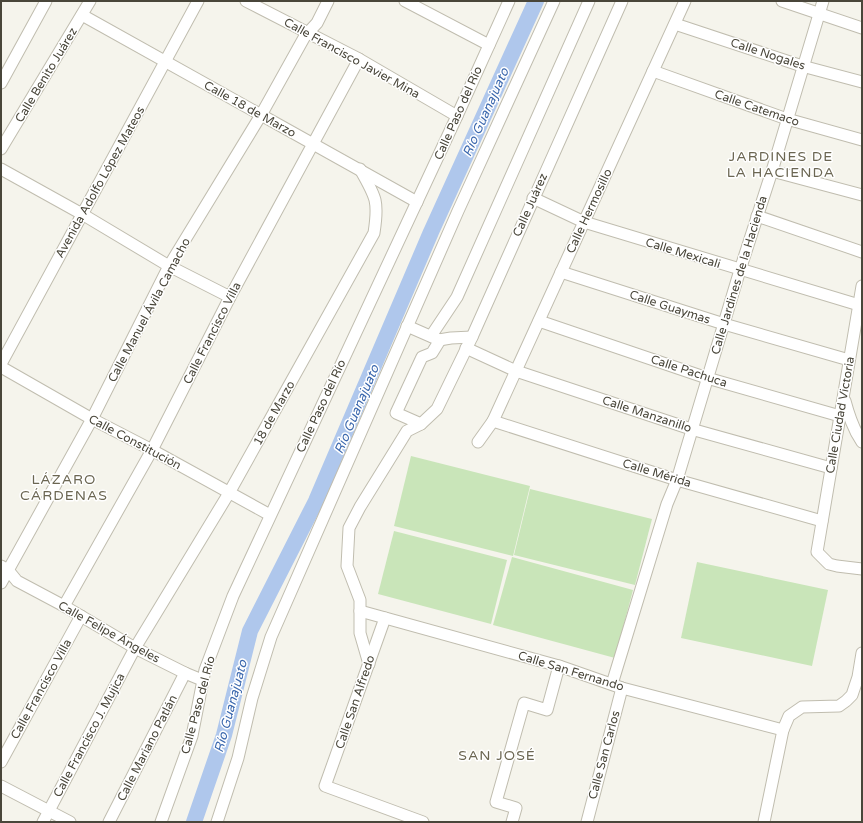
<svg xmlns="http://www.w3.org/2000/svg" width="863" height="823" font-family="'Varela Round',sans-serif">
<rect width="100%" height="100%" fill="#f5f4ec"/>
<!-- green -->
<g fill="#c9e5b9">
<polygon points="411,456 530,486 513,556 394,526"/>
<polygon points="530,489 652,519 635,585 514,555"/>
<polygon points="394,531 507,560 491,624 378,594"/>
<polygon points="512,557 633,590 615,658 493,625"/>
<polygon points="697,562 828,590 812,666 681,638"/>
</g>
<g fill="none" stroke-linecap="round" stroke-linejoin="round">
<!-- river -->
<polyline stroke="#afc7ec" stroke-width="16" points="194,822 224,735 250,631 316,501 431,232 536,1"/>
<!-- minor casing -->
<g stroke="#c0bdaf" stroke-width="13">
<g id="minor">
<polyline points="246,1 359,59 457,116"/>
<polyline points="405,1 489,45"/>
<polyline points="782,1 862,28"/>
<polyline points="82,15 417,202"/>
<polyline points="675,24 802,66 862,82"/>
<polyline points="653,71 787,119 862,140"/>
<polyline points="1,83 46,1"/>
<polyline points="1,149 90,1"/>
<polyline points="1,169 82,214 169,266 230,297"/>
<polyline points="772,171 862,195"/>
<polyline points="533,198 584,222 859,305"/>
<polyline points="757,216 862,252"/>
<polyline points="561,272 724,324 849,360"/>
<polyline points="862,286 817,552 829,564 837,566 862,569"/>
<polyline points="539,321 707,378 840,416"/>
<polyline points="407,326 439,340 451,338 472,337"/>
<polyline points="431,336 457,297 589,1"/>
<polyline points="466,348 516,371 691,429 831,468"/>
<polyline points="1,364 198,1"/>
<polyline points="1,367 92,419 152,450 270,515"/>
<path d="M 845,401 C 849,416 853,429 862,442"/>
<polyline points="493,421 677,480 822,521"/>
<polyline points="421,424 396,413 422,357 432,353 440,340"/>
<polyline points="478,442 493,421 685,1"/>
<polyline points="1,566 8,570 17,581 64,606 135,648 185,673 202,680"/>
<polyline points="1,583 92,419 169,266 261,115 305,36 317,23 328,1"/>
<polyline points="64,606 152,450 230,297 359,59"/>
<polyline points="360,611 559,666 622,688 783,730"/>
<polyline points="385,618 325,786 423,822"/>
<polyline points="369,664 360,633 360,600 347,566 349,528 360,507 407,431 421,424 437,409 472,337 622,1"/>
<polyline points="612,684 667,504 677,480 740,270 772,171 823,1"/>
<polyline points="1,762 81,616"/>
<polyline points="1,786 70,822"/>
<path d="M 43,822 L 135,648 L 229,493 L 374,233 C 379,201 376,197 360,169"/>
<polyline points="109,822 185,673"/>
<polyline points="161,822 192,736 205,670 233,596 457,116 509,1"/>
<polyline points="217,822 238,758 252,698 271,637 458,211 554,1"/>
<polyline points="512,822 516,808 496,802 524,703 547,710 559,666"/>
<polyline points="587,822 622,688"/>
<polyline points="764,822 783,730 789,716 802,707 839,706 846,701 852,695 858,677 862,653"/>
</g>
</g>
<!-- minor -->
<use href="#minor" stroke="#fff" stroke-width="11"/>
</g>
<g text-anchor="middle" stroke-width="3" stroke-linejoin="round" paint-order="stroke">
<!-- street labels -->
<g font-size="12" fill="#49463a" stroke="#fff">
<text transform="translate(768 54) rotate(18)" y="4">Calle Nogales</text>
<text transform="translate(352 58) rotate(29)" y="4">Calle Francisco Javier Mina</text>
<text transform="translate(46 75) rotate(-59)" y="4">Calle Benito Juárez</text>
<text transform="translate(757 108) rotate(19)" y="4">Calle Catemaco</text>
<text transform="translate(250 109) rotate(29)" y="4">Calle 18 de Marzo</text>
<text transform="translate(458 113) rotate(-66)" y="4">Calle Paso del Río</text>
<text transform="translate(100 182) rotate(-61)" y="4">Avenida Adolfo López Mateos</text>
<text transform="translate(530 205) rotate(-66)" y="4">Calle Juárez</text>
<text transform="translate(589 211) rotate(-65)" y="4">Calle Hermosillo</text>
<text transform="translate(683 253) rotate(17)" y="4">Calle Mexicali</text>
<text transform="translate(739 275) rotate(-73)" y="4">Calle Jardines de la Hacienda</text>
<text transform="translate(670 307) rotate(18)" y="4">Calle Guaymas</text>
<text transform="translate(149 310) rotate(-62)" y="4">Calle Manuel Ávila Camacho</text>
<text transform="translate(212 333) rotate(-63)" y="4">Calle Francisco Villa</text>
<text transform="translate(689 371) rotate(18)" y="4">Calle Pachuca</text>
<text transform="translate(321 406) rotate(-65)" y="4">Calle Paso del Río</text>
<text transform="translate(274 413) rotate(-61)" y="4">18 de Marzo</text>
<text transform="translate(647 414) rotate(18)" y="4">Calle Manzanillo</text>
<text transform="translate(840 415) rotate(-80)" y="4">Calle Ciudad Victoria</text>
<text transform="translate(135 442) rotate(28)" y="4">Calle Constitución</text>
<text transform="translate(657 473) rotate(17)" y="4">Calle Mérida</text>
<text transform="translate(109 632) rotate(29)" y="4">Calle Felipe Ángeles</text>
<text transform="translate(571 671) rotate(17)" y="4">Calle San Fernando</text>
<text transform="translate(41 689) rotate(-61)" y="4">Calle Francisco Villa</text>
<text transform="translate(355 702) rotate(-71)" y="4">Calle San Alfredo</text>
<text transform="translate(198 705) rotate(-75)" y="4">Calle Paso del Río</text>
<text transform="translate(89 735) rotate(-62)" y="4">Calle Francisco J. Mujica</text>
<text transform="translate(147 748) rotate(-63)" y="4">Calle Mariano Patlán</text>
<text transform="translate(604 755) rotate(-75)" y="4">Calle San Carlos</text>
</g>
<!-- water labels -->
<g font-size="13" font-style="italic" fill="#3b68ae" stroke="#fff">
<text transform="translate(485 112) rotate(-66)" y="5">Río Guanajuato</text>
<text transform="translate(356 409) rotate(-67)" y="5">Río Guanajuato</text>
<text transform="translate(230 706) rotate(-75)" y="5">Río Guanajuato</text>
</g>
<!-- quarter labels -->
<g font-size="14" letter-spacing="1" fill="#6b6652" stroke="#fff">
<text x="781" y="161">JARDINES DE<tspan x="781" dy="16">LA HACIENDA</tspan></text>
<text x="64" y="484">LÁZARO<tspan x="64" dy="16">CÁRDENAS</tspan></text>
<text x="497" y="760">SAN JOSÉ</text>
</g>
</g>
<!-- border -->
<rect width="863" height="823" fill="none" stroke="#49463a" stroke-width="4"/>
</svg>
